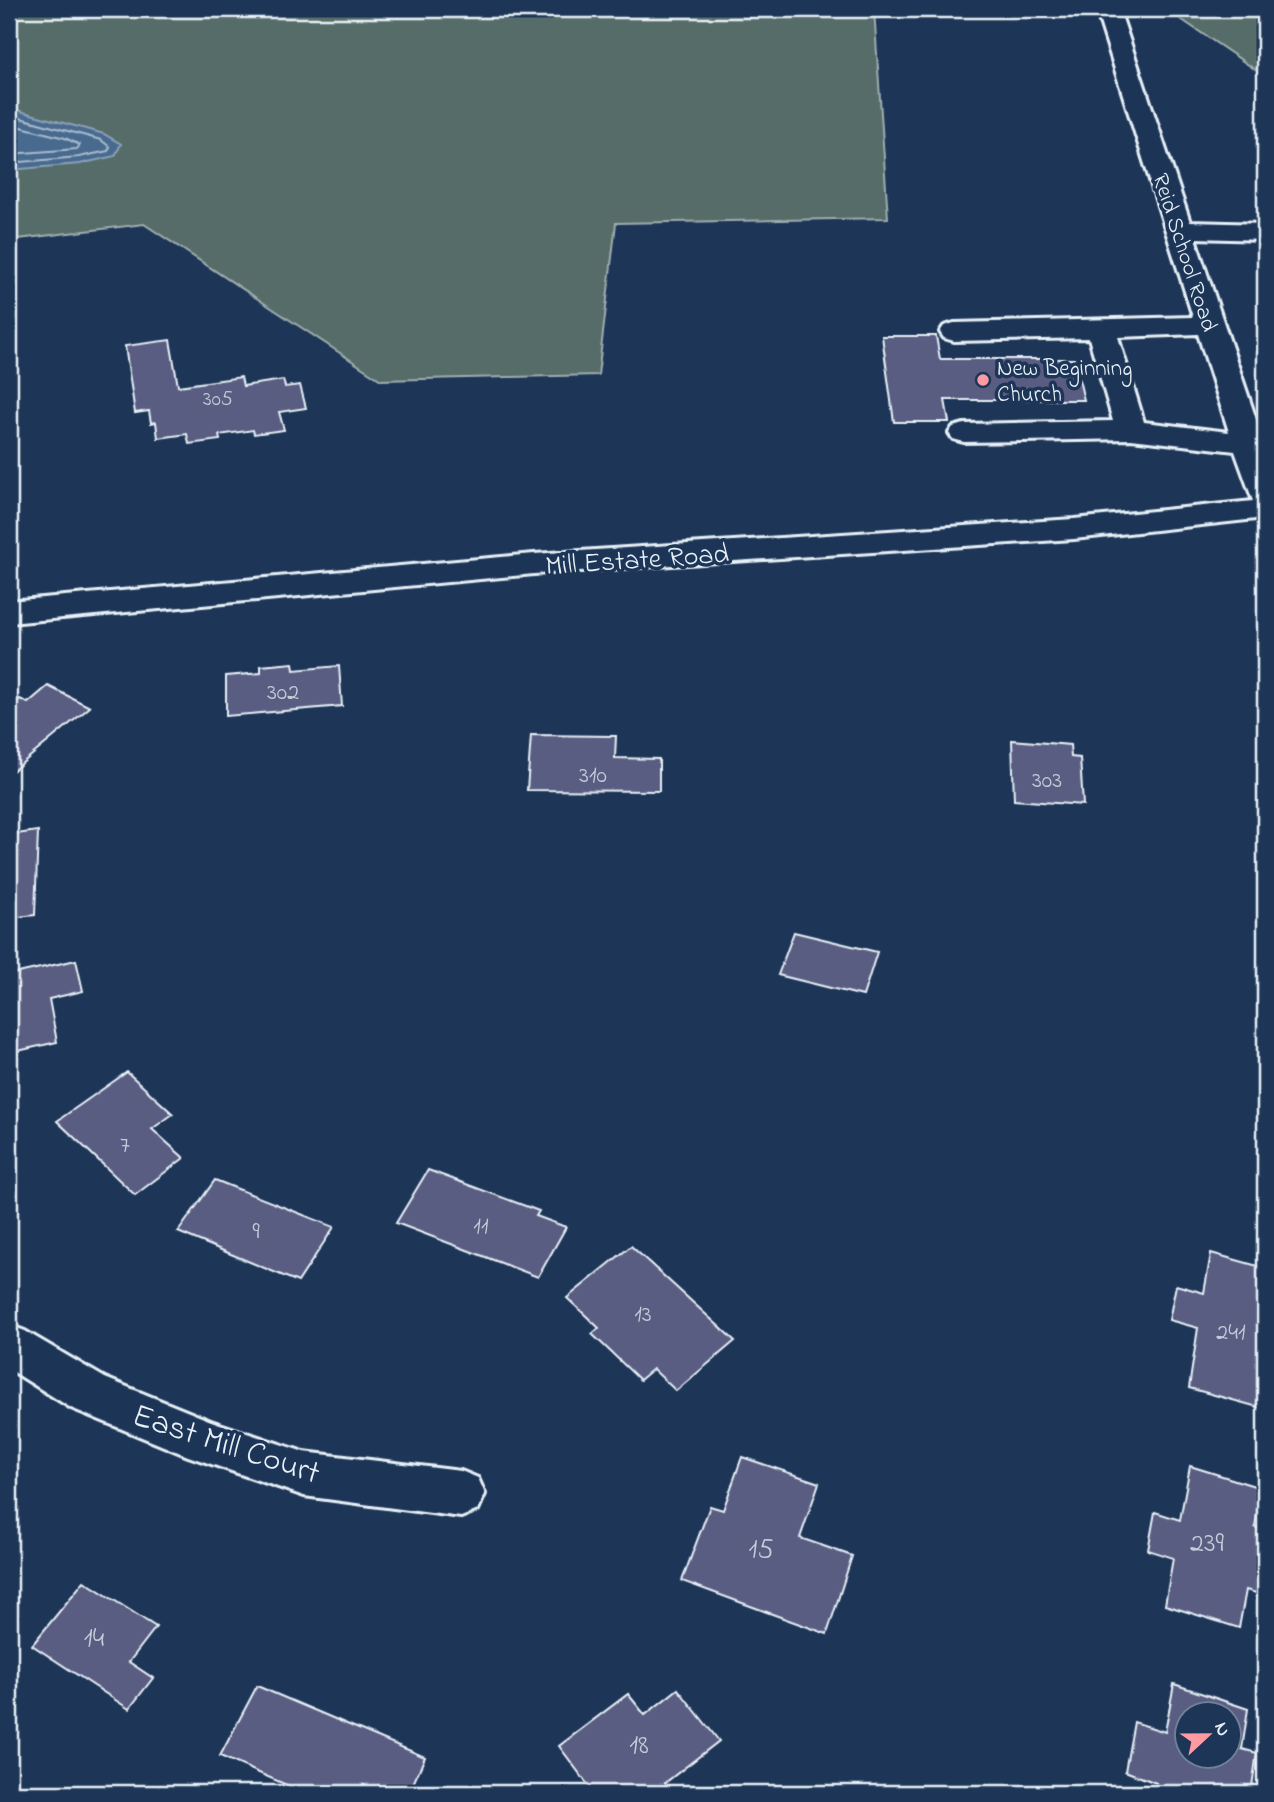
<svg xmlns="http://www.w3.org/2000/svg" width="1274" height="1802" font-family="'Indie Flower',sans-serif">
<rect width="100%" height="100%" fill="#1d3557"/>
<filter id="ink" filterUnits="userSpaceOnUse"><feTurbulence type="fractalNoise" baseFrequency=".0143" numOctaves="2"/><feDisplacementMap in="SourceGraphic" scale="14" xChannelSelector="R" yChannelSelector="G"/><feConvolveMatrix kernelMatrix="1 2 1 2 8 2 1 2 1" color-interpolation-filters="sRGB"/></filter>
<g filter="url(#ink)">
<!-- green -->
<g fill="#566c68" stroke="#9faeb0" stroke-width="2">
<polygon points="9,9 874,9 888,218 616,223 598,375 381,380 144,224 9,240"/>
<polygon points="1166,9 1265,9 1265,76"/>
</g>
<!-- water -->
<polygon fill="#496b8f" stroke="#89a1b9" stroke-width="2" points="9,108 104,134 121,144 115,156 80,164 9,170"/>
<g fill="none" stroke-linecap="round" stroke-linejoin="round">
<!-- shore -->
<g stroke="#a8bbce" stroke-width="2">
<polyline points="9,115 101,140 110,147 108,151 79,157 9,163"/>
<polyline points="9,124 65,138 80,145 77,149 9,154"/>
</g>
</g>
<!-- building -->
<g fill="#5a5d82" stroke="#e8f1f8" stroke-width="2" fill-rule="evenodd">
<polygon points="882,336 936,336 940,359 1074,359 1084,400 945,400 949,422 894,422"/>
<polygon points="170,340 178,386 241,377 243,386 283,380 285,387 300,385 306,408 279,412 284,430 254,434 253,430 219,435 220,440 189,444 187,434 158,438 156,422 151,423 149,411 135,413 125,346"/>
<polygon points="293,663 294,670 339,666 342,706 226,716 226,676 261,673 261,666"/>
<polygon points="48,686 90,707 9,774 9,708 20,699 28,703"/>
<polygon points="531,735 616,736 615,758 659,759 659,791 527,790"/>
<polygon points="1012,740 1070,745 1071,757 1080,758 1083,805 1014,800"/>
<polygon points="38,831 35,915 9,918 9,835"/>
<polygon points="794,932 877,952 863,996 778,975"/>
<polygon points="76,960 83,991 49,999 57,1042 9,1053 9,975"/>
<polygon points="127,1072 173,1114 152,1129 184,1158 135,1195 57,1121"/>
<polygon points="428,1170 539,1211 536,1216 566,1227 538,1277 396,1223"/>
<polygon points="215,1180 334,1227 298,1282 178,1232"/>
<polygon points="631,1246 735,1341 676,1391 653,1369 640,1380 592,1334 599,1328 567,1298"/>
<polygon points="1211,1253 1265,1268 1265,1409 1189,1388 1198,1328 1169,1320 1176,1285 1204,1293"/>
<polygon points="742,1457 819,1483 800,1538 852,1556 827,1634 682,1581 710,1506 723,1510"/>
<polygon points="1190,1466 1261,1488 1255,1527 1265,1531 1263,1595 1246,1590 1239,1628 1165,1605 1173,1558 1148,1550 1155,1512 1180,1520"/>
<polygon points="84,1581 156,1627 129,1662 153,1678 129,1709 32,1645"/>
<path d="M 1174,1684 L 1248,1709 L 1242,1749 L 1257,1753 L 1251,1793 L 1154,1793 L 1156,1783 L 1125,1771 L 1134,1722 L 1165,1732 ZM 1186,1714 L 1228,1714 L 1228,1756 L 1186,1756 Z"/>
<polygon points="257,1686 425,1757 409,1793 305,1793 220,1756"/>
<polygon points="678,1689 719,1741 665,1783 673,1793 594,1793 559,1746 628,1694 645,1715"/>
</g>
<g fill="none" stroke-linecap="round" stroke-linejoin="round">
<!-- minor casing -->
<g stroke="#e8f1f8" stroke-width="6">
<g id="minor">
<path d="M 1096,9 L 1119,9 L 1190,222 L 1265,224 L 1265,240 L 1195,238 L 1264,443 L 1265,518 L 1074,539 L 534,574 L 9,623 L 9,601 L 534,554 L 1074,519 L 1253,501 L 1235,451 L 1131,439 L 964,442 L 953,439 L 949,433 L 953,427 L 964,424 L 1113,421 L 1089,338 L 954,341 L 944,338 L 940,332 L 944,326 L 954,323 L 1193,317 ZM 1198,334 L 1229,432 L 1144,422 L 1118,337 Z"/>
<polygon points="9,1325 25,1331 105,1378 211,1421 304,1452 461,1471 478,1478 485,1494 478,1510 461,1517 304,1496 188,1456 71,1408 9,1369"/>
</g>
</g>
<!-- minor -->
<use href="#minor" fill="#1d3557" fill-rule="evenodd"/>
</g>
</g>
<!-- markers -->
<circle fill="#ff9aa2" stroke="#1d3557" stroke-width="2.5" cx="983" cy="380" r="7"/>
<g text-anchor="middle" stroke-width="7" stroke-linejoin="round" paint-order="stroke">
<!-- far-number labels -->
<g font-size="21" fill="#c4ccda">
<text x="218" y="405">305</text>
</g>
<!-- far-street labels -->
<g font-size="23" fill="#e8f1f8" stroke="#1d3557">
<text transform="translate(1186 252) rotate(72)" y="8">Reid School Road</text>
</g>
<!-- far-poi labels -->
<g font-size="23" fill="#e8f1f8" stroke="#1d3557" text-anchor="start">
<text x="997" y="375">New Beginning<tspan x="997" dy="26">Church</tspan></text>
</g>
<!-- number labels -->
<g font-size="24" fill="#c4ccda">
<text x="283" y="699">302</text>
<text x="593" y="782">310</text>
<text x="1047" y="787">303</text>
<text x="125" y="1152">7</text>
<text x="481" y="1233">11</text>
<text x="256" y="1238">9</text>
<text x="643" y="1321">13</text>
<text x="1231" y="1339">241</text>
</g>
<!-- street labels -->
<g font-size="28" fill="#e8f1f8" stroke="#1d3557">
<text transform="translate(637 558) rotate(-4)" y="10">Mill Estate Road</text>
</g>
<!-- near-number labels -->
<g font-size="28" fill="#c4ccda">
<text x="1207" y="1551">239</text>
<text x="761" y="1557">15</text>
<text x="94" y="1646">14</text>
<text x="639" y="1753">18</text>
</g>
<!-- near-street labels -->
<g font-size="33" fill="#e8f1f8" stroke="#1d3557">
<text transform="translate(227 1442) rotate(18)" y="12">East Mill Court</text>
</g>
</g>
<!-- margin -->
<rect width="1274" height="1802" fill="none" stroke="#1d3557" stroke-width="35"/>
<rect x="18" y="18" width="1239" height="1767" fill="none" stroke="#e8f1f8" stroke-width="2.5" filter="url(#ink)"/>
<!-- north arrow -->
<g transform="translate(1208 1735) rotate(68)"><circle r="33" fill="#1d3557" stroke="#6e8097" stroke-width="2"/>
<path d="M0-5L12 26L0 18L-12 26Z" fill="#ff9aa2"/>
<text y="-10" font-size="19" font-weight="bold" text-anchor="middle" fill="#e8f1f8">N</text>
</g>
</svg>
